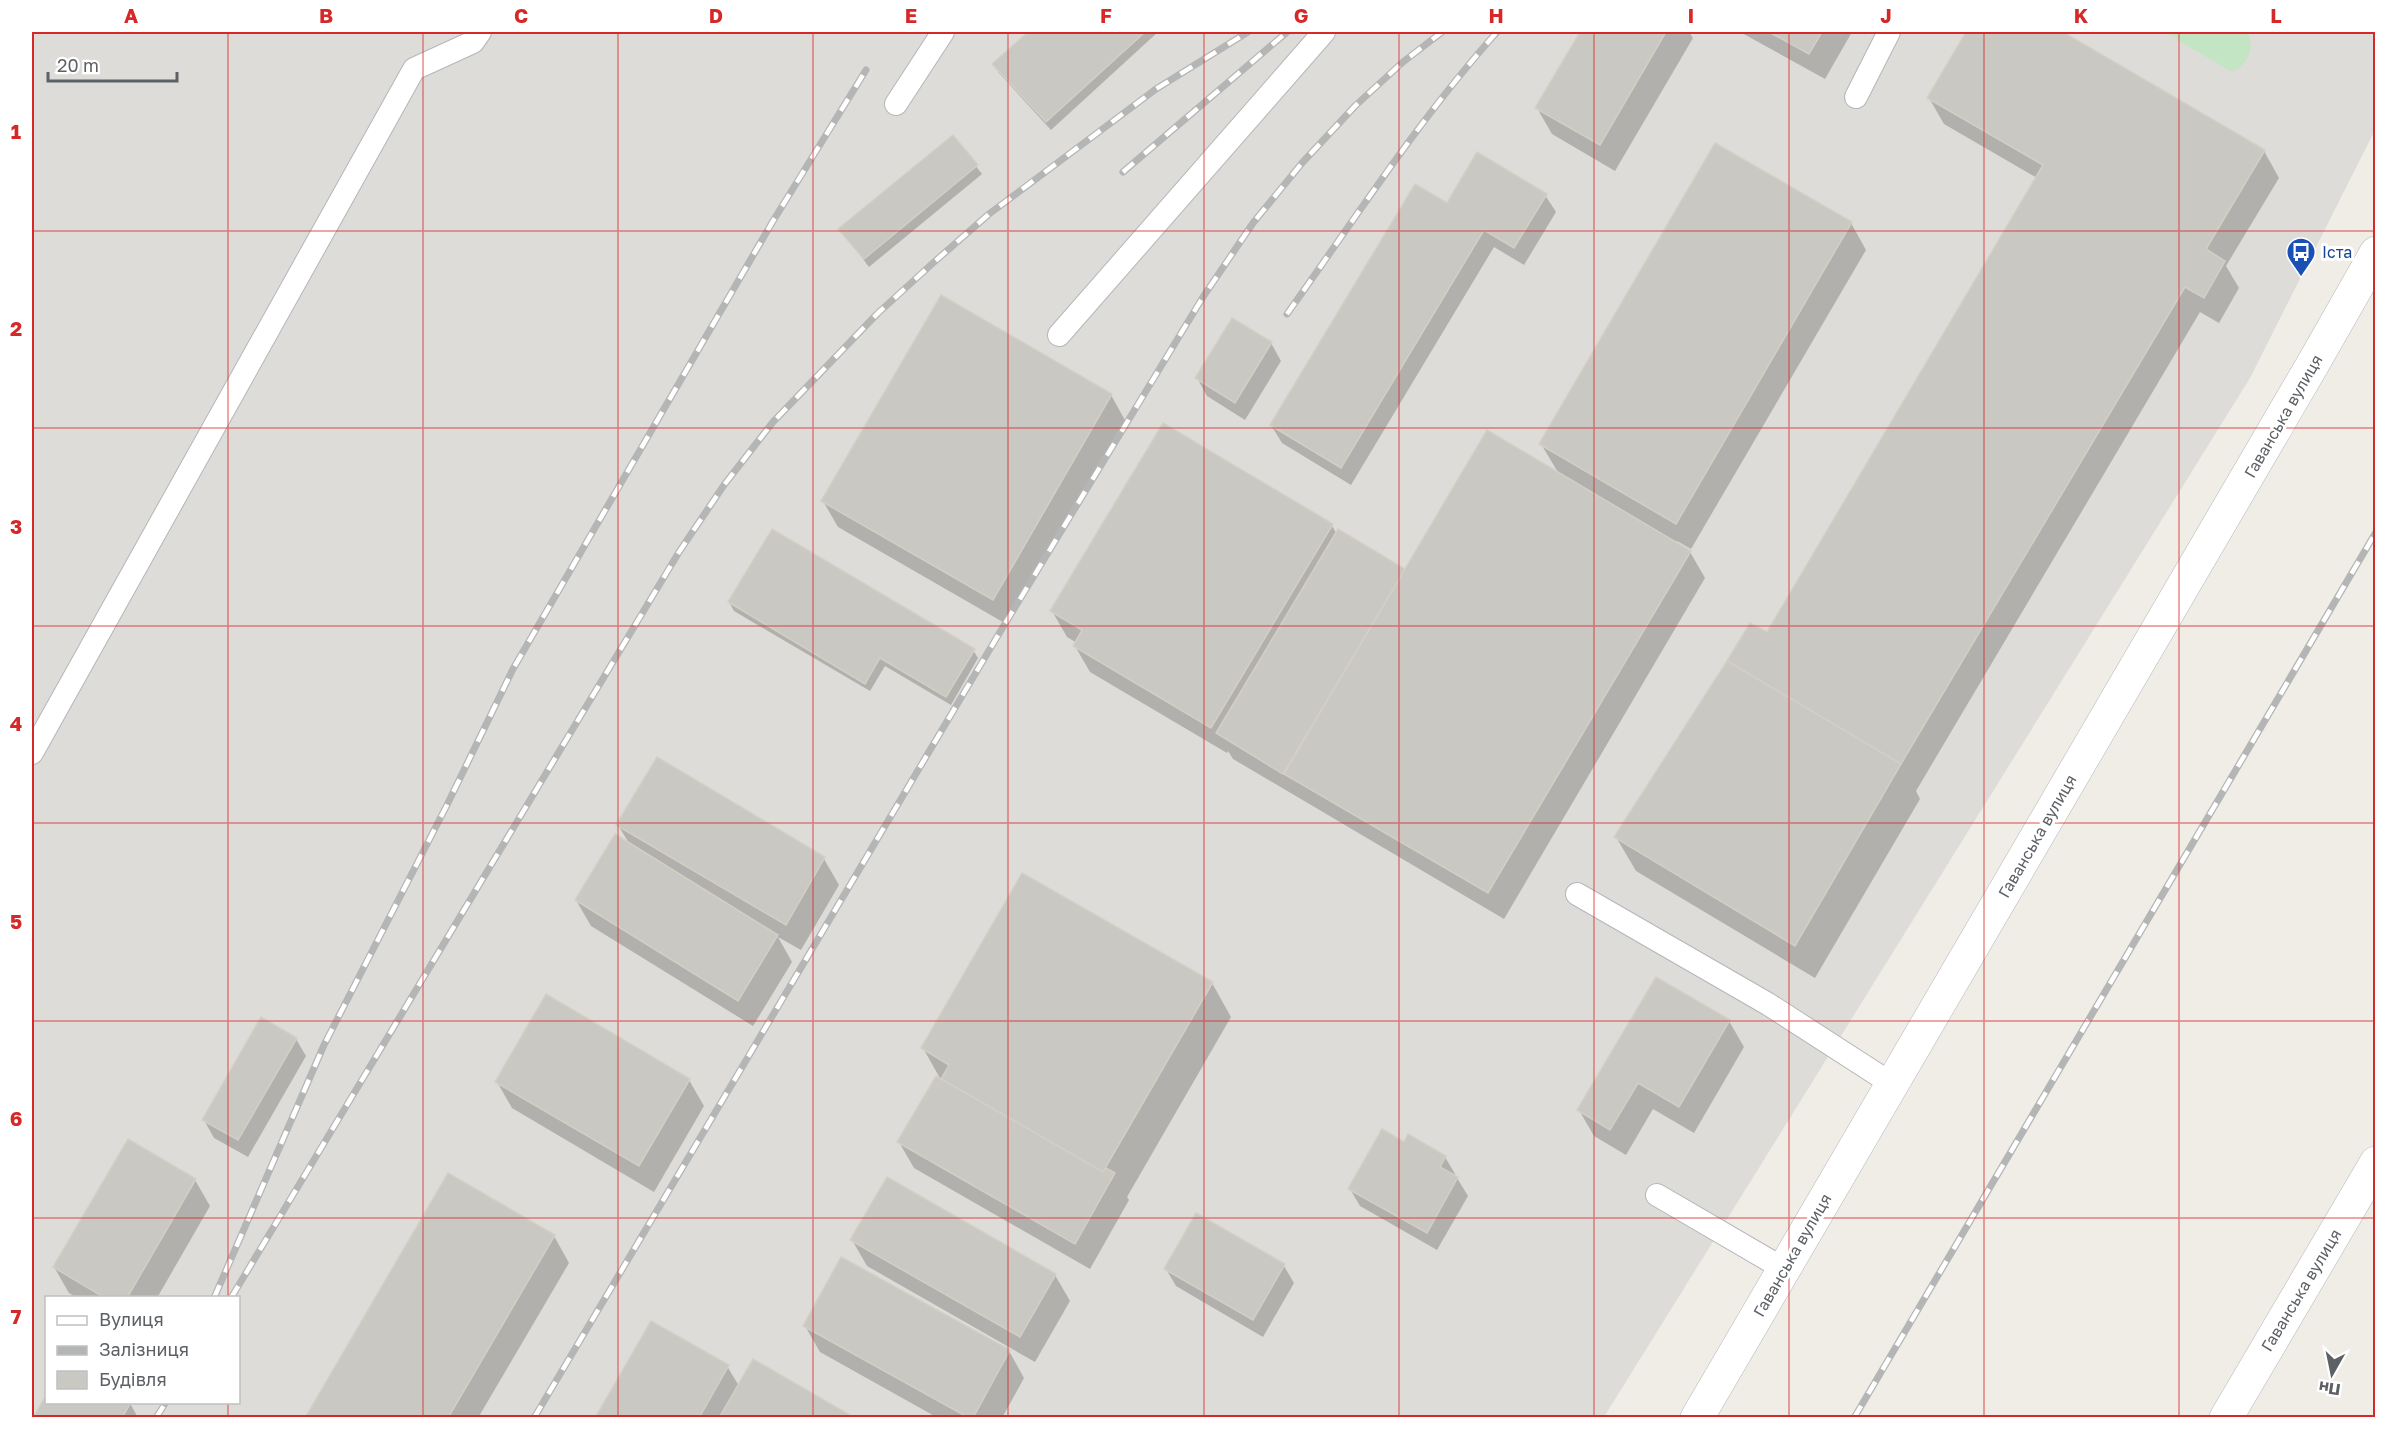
<svg xmlns="http://www.w3.org/2000/svg" width="2407" height="1449" font-family="'Golos Text',sans-serif">
<rect width="100%" height="100%" fill="#efede6"/>
<!-- industrial -->
<path fill="#dedcd8" fill-rule="evenodd" d="M 32,32 L 2375,32 L 2376,128 L 2250,378 L 1604,1417 L 32,1418 ZM 46,1298 L 238,1298 L 238,1402 L 46,1402 Z"/>
<!-- green -->
<path fill="#c4e5c4" d="M 2164,32 L 2248,32 C 2254,49 2249,64 2232,72 Z"/>
<!-- shadow -->
<g fill="#0003">
<polygon points="1030,32 1158,32 1051,130 999,73 994,65"/>
<polygon points="1582,32 1689,32 1693,38 1615,171 1552,134 1537,108"/>
<polygon points="1740,32 1852,32 1825,79"/>
<polygon points="1968,32 2060,32 2264,151 2279,178 2226,266 2239,288 2219,323 2200,312 1916,791 1920,799 1815,978 1636,871 1616,837 1767,634 2037,178 1944,124 1929,98"/>
<polygon points="953,137 982,174 869,267 840,229"/>
<polygon points="1545,195 1556,212 1524,265 1494,247 1351,485 1282,443 1271,425 1447,205"/>
<polygon points="1851,223 1866,250 1691,549 1677,541 1675,543 1690,552 1705,578 1504,919 1233,759 1228,751 1227,753 1090,672 1075,646 1077,643 1067,637 1052,611 1332,526 1337,534 1406,571 1559,474 1541,444"/>
<polygon points="942,297 1111,395 1126,422 1008,625 838,527 823,501"/>
<polygon points="1271,343 1281,361 1245,420 1207,396 1197,378"/>
<polygon points="729,602 973,650 978,658 951,705 885,666 870,691 734,611"/>
<polygon points="657,759 824,859 839,885 801,950 778,937 792,962 753,1026 591,926 576,900 630,845 618,825"/>
<polygon points="1212,983 1231,1017 1127,1197 1129,1200 1090,1269 914,1168 899,1142 941,1080 923,1048"/>
<polygon points="1729,1021 1744,1047 1694,1133 1653,1109 1626,1155 1594,1136 1579,1110"/>
<polygon points="296,1039 306,1056 248,1157 214,1138 204,1120"/>
<polygon points="689,1080 704,1106 654,1192 512,1108 497,1082"/>
<polygon points="1404,1144 1445,1157 1455,1174 1454,1176 1457,1178 1468,1196 1437,1250 1360,1206 1350,1189"/>
<polygon points="195,1180 210,1206 157,1298 77,1298 69,1293 54,1267"/>
<polygon points="554,1236 569,1263 478,1418 307,1418"/>
<polygon points="852,1240 1055,1275 1070,1301 1035,1362 867,1266"/>
<polygon points="1284,1266 1294,1283 1263,1337 1176,1286 1166,1269"/>
<polygon points="805,1326 1009,1351 1024,1378 1002,1418 938,1418 820,1352"/>
<polygon points="727,1366 739,1386 852,1418 597,1418"/>
<polygon points="46,1398 46,1402 130,1403 138,1418 35,1418"/>
</g>
<!-- building -->
<g fill="#cac8c2" stroke="#d3cfc5" stroke-width="1.5">
<polygon points="1028,32 1145,32 1046,122 992,64"/>
<polygon points="1580,32 1666,32 1600,145 1535,108"/>
<polygon points="1769,32 1822,32 1809,54"/>
<polygon points="1966,32 2063,32 2265,150 2206,249 2225,261 2204,298 2185,287 1901,764 1727,661 1750,623 1767,632 2043,165 1927,98"/>
<polygon points="953,135 978,165 864,259 838,229"/>
<polygon points="1715,143 1852,222 1676,524 1539,444"/>
<polygon points="1477,152 1547,194 1514,248 1484,230 1341,468 1270,425 1415,184 1447,203"/>
<polygon points="941,295 1112,394 993,600 821,501"/>
<polygon points="1232,318 1272,342 1235,403 1195,378"/>
<polygon points="1163,423 1333,524 1211,728 1073,646 1082,630 1050,611"/>
<polygon points="1487,430 1691,551 1488,893 1284,774"/>
<polygon points="772,529 975,649 946,697 880,658 865,684 728,602"/>
<polygon points="1338,529 1405,569 1283,774 1216,733"/>
<polygon points="1727,661 1901,764 1795,946 1614,837"/>
<polygon points="657,757 825,857 786,925 616,825"/>
<polygon points="615,834 778,935 738,1001 575,900"/>
<polygon points="1022,873 1213,982 1103,1172 941,1079 949,1065 921,1048"/>
<polygon points="1656,977 1730,1020 1679,1107 1638,1083 1610,1130 1577,1110"/>
<polygon points="546,994 690,1079 639,1166 495,1082"/>
<polygon points="261,1017 297,1038 238,1140 202,1120"/>
<polygon points="936,1076 1103,1172 1106,1168 1115,1173 1075,1244 897,1142"/>
<polygon points="1382,1129 1404,1142 1408,1134 1446,1156 1440,1167 1458,1177 1427,1233 1348,1189"/>
<polygon points="128,1139 196,1179 127,1298 105,1298 53,1267"/>
<polygon points="448,1173 555,1235 448,1418 305,1418"/>
<polygon points="887,1177 1056,1274 1020,1337 850,1240"/>
<polygon points="1196,1213 1285,1264 1253,1320 1164,1269"/>
<polygon points="841,1257 1010,1350 973,1418 969,1418 803,1326"/>
<polygon points="651,1321 729,1365 699,1418 595,1418"/>
<polygon points="753,1359 855,1418 719,1418"/>
<polygon points="46,1395 46,1402 131,1402 122,1418 33,1418"/>
</g>
<g fill="none" stroke-linecap="round" stroke-linejoin="round">
<!-- lane casing -->
<g stroke="#b3b6ba" stroke-width="24">
<g id="lane">
<polyline points="1856,97 1889,32"/>
<polyline points="896,104 943,32"/>
<polyline points="1059,335 1324,32"/>
<polyline points="32,753 414,69 473,42 480,32"/>
<polyline points="1577,894 1768,1004 1892,1084"/>
<polyline points="1657,1195 1784,1269"/>
</g>
</g>
<!-- secondary casing -->
<g stroke="#b4b8bc" stroke-width="34">
<g id="secondary">
<polyline points="1697,1418 2314,362 2376,253"/>
<polyline points="2226,1418 2376,1163"/>
</g>
</g>
<!-- lane -->
<use href="#lane" stroke="#fff" stroke-width="22"/>
<!-- secondary -->
<use href="#secondary" stroke="#fff" stroke-width="33"/>
<!-- rail casing -->
<g stroke="#b4b5b5" stroke-width="7">
<g id="rail">
<polyline points="1123,172 1287,32"/>
<path d="M 1287,314 C 1355,219 1419,119 1497,32"/>
<polyline points="214,1298 324,1045 447,805 513,669 773,221 866,70"/>
<polyline points="231,1298 679,552 724,485 773,422 877,314 933,263 989,214 1156,89 1248,32"/>
<polyline points="156,1418 166,1402"/>
<polyline points="534,1418 1000,632 1203,297 1253,223 1302,163 1355,106 1403,62 1442,32"/>
<polyline points="1854,1418 2376,532"/>
</g>
</g>
<!-- rail -->
<use href="#rail" stroke="#fff" stroke-width="4.5" stroke-dasharray="14" stroke-linecap="butt"/>
</g>
<!-- grid -->
<path fill="none" stroke="#d62828" stroke-width="1.5" stroke-opacity="0.55" d="M 228,32 L 228,1298M 423,32 L 423,1418M 618,32 L 618,1418M 813,32 L 813,1418M 1008,32 L 1008,1418M 1204,32 L 1204,1418M 1399,32 L 1399,1418M 1594,32 L 1594,1418M 1789,32 L 1789,1418M 1984,32 L 1984,1418M 2179,32 L 2179,1418M 32,231 L 2376,231M 32,428 L 2376,428M 32,626 L 2376,626M 32,823 L 2376,823M 32,1021 L 2376,1021M 32,1218 L 2376,1218M 228,1402 L 228,1418"/>
<!-- icons -->
<defs>
<g id="bus-pin" transform="scale(1.5)"><path d="M0 17L-7.5 6A9.5 9.5 0 1 1 7.5 6Z" fill="#1a4fb4" stroke="#fff"/><path d="M-5-6H5V4H4V6H2V4H-2V6H-4V4H-5ZM-3.5-4V0h7V-4ZM-3.5 1.2v1.5H-2V1.2ZM2 1.2v1.5H3.5V1.2Z" fill="#fff"/></g>
</defs>
<g fill-rule="evenodd">
<use href="#bus-pin" x="2301" y="252"/>
</g>
<g text-anchor="middle" stroke-width="6" stroke-linejoin="round" paint-order="stroke">
<!-- transit labels -->
<g font-size="16" fill="#164399" stroke="#fff" text-anchor="start">
<text x="2322" y="258">Іста</text>
</g>
<!-- street labels -->
<g font-size="16" fill="#5d6165" stroke="#fff">
<text transform="translate(2283 416) rotate(-60)" y="6">Гаванська вулиця</text>
<text transform="translate(2037 836) rotate(-60)" y="6">Гаванська вулиця</text>
<text transform="translate(1792 1255) rotate(-60)" y="6">Гаванська вулиця</text>
<text transform="translate(2301 1290) rotate(-59)" y="6">Гаванська вулиця</text>
</g>
</g>
<!-- border -->
<rect width="2407" height="1449" fill="none" stroke="#ffffff" stroke-width="66"/>
<!-- legend -->
<rect x="45" y="1296" width="195" height="108" fill="#ffffff" stroke="#bec0c1" stroke-width="1.5"/>
<rect x="57" y="1316" width="30" height="9" fill="#ffffff" stroke="#bec0c1" stroke-width="1.5"/>
<text x="99" y="1326" font-size="18" fill="#5d6165">Вулиця</text>
<rect x="57" y="1346" width="30" height="9" fill="#b4b5b5" stroke="#bec0c1" stroke-width="1.5"/>
<text x="99" y="1356" font-size="18" fill="#5d6165">Залізниця</text>
<rect x="57" y="1371" width="30" height="18" fill="#cac8c2" stroke="#bec0c1" stroke-width="1.5"/>
<text x="99" y="1386" font-size="18" fill="#5d6165">Будівля</text>
<!-- north arrow -->
<g transform="translate(2332 1374) rotate(189)" stroke="#ffffff" stroke-width="4.5" paint-order="stroke">
<path d="M0-4.5L10 22L0 15L-10 22Z" fill="#5d6165"/>
<text y="-9" font-size="16" font-weight="bold" text-anchor="middle" fill="#5d6165">Пн</text>
</g>
<!-- scale -->
<path d="M48 72v9h129v-9" fill="none" stroke="#5d6165" stroke-width="3"/>
<text x="57" y="72" font-size="18" fill="#5d6165" stroke="#ffffff" stroke-width="4.5" paint-order="stroke">20 m</text>
<rect x="33" y="33" width="2341" height="1383" fill="none" stroke="#d62828" stroke-width="2"/>
<g font-size="20" text-anchor="middle" font-weight="bold" fill="#d62828">
<text x="131" y="23">A</text>
<text x="326" y="23">B</text>
<text x="521" y="23">C</text>
<text x="716" y="23">D</text>
<text x="911" y="23">E</text>
<text x="1106" y="23">F</text>
<text x="1301" y="23">G</text>
<text x="1496" y="23">H</text>
<text x="1691" y="23">I</text>
<text x="1886" y="23">J</text>
<text x="2081" y="23">K</text>
<text x="2276" y="23">L</text>
<text x="16" y="139">1</text>
<text x="16" y="336">2</text>
<text x="16" y="534">3</text>
<text x="16" y="731">4</text>
<text x="16" y="929">5</text>
<text x="16" y="1126">6</text>
<text x="16" y="1324">7</text>
</g>
</svg>
